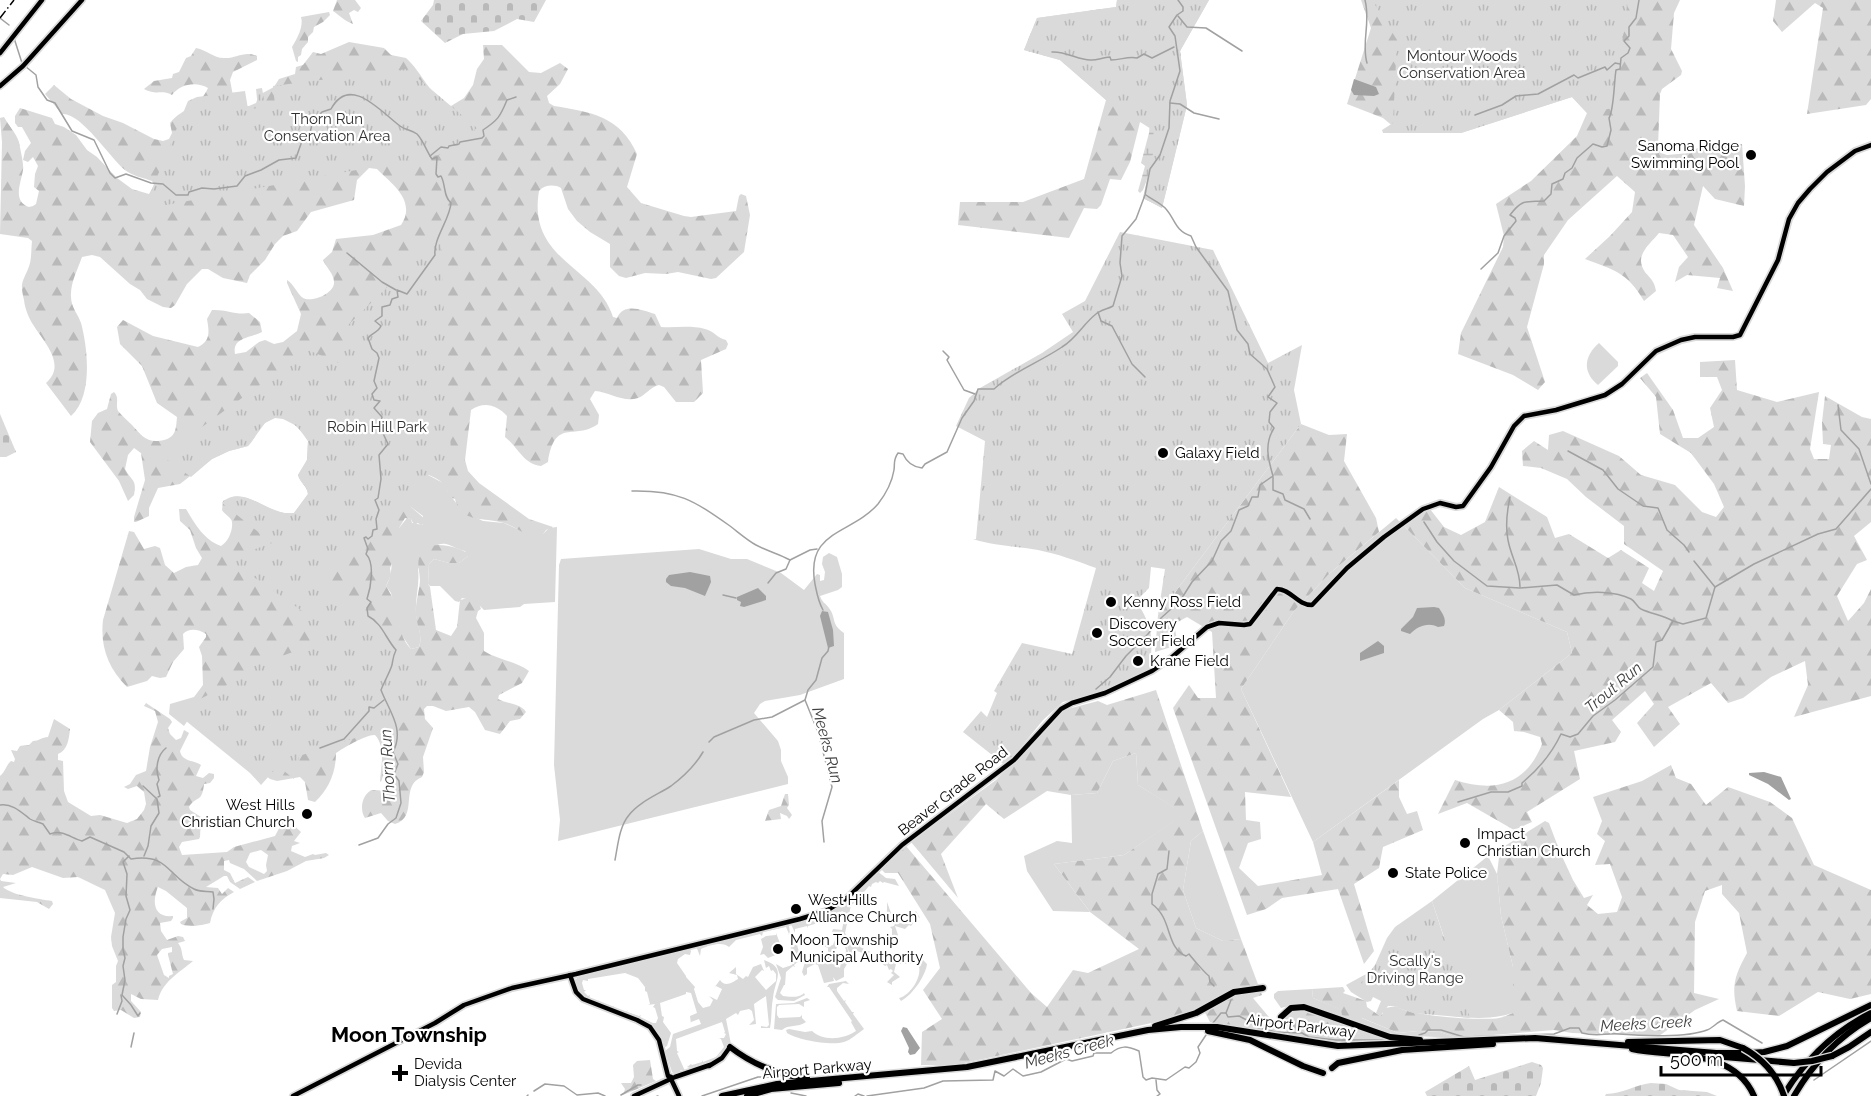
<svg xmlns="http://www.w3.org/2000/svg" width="1871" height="1096" font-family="Raleway,sans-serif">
<defs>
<pattern id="forest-firs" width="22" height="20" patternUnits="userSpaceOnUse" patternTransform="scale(1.5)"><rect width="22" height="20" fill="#dadada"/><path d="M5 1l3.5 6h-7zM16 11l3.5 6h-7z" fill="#b9b9b9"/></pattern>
<pattern id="wetland-marsh" width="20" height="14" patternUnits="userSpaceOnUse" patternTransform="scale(1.5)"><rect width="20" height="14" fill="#dadada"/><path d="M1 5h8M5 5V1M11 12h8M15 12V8" fill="none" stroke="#b9b9b9"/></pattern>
<pattern id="cemetery-stones" width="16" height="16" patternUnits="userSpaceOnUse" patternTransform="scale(1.5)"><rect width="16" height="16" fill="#dadada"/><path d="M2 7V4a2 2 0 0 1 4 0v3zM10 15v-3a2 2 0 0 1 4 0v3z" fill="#b9b9b9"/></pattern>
<pattern id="park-tufts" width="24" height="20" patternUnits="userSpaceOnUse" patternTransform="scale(1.5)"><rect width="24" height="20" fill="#dadada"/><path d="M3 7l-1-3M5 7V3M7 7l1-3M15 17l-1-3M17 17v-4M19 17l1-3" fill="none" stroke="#b9b9b9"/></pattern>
</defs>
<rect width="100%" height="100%" fill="#fff"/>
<!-- green -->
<g fill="#dadada" fill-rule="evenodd">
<path d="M 1599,343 L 1618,362 L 1618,366 L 1598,385 C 1582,372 1584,356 1599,343 Z"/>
<path d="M 426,474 L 445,484 L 448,492 L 462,511 L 483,521 L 504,523 L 526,533 L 543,534 L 549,528 L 557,527 L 555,602 L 524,604 L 520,607 L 484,610 L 475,601 L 462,598 L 459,602 L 455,601 L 440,586 L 430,586 L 428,584 L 429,564 L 434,559 L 449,563 L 459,563 L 468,556 L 465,551 C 459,550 453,546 446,544 C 432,541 425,559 418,569 C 420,584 415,598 416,613 C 417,625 423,635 419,647 L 411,649 L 401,634 L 391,593 L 386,586 C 392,576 392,564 392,552 C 391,543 398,537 399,528 L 407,518 L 411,519 L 412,523 L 423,525 L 423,516 L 411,507 L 406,494 Z"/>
<polygon points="1396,518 1465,588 1567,632 1572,653 1499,710 1483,719 1313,842 1241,689 1294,611 1329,574"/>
<path d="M 699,549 L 731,559 L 747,559 L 781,573 L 804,590 L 817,574 L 820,575 L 820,581 L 824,580 L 825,572 L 822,564 L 823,557 L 829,553 L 837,557 L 842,574 L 842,587 L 838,590 L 820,596 C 822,602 825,603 829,608 C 837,619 830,623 844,633 L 844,679 L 800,695 L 765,701 L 760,704 L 754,713 L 778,741 L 781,750 L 781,761 L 788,777 L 788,784 L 558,841 L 560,820 L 554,765 L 559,565 L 561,559 Z"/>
<polygon points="1136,753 1138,785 1185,814 1124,855 1054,864 1090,912 1053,911 1027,871 1024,856 1057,841 1072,843 1071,795 1097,793 1113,761"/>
<polygon points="1203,831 1241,939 1223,941 1196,928 1183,890 1191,841"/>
<path d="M 1488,856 L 1497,874 L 1501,916 L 1513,967 L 1513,1013 C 1476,1025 1433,1012 1396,1006 L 1388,1006 L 1380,1016 L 1376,1013 L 1381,1001 L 1373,997 L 1371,1001 L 1367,1002 L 1351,992 L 1346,985 L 1368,973 L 1370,973 L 1444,937 L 1432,901 Z"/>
<path d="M 877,871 L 886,878 L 895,879 L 899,886 L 884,882 L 883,883 L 880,881 L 878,883 L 876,882 L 872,884 L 871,887 L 869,886 L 864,892 L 864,894 L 862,893 L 856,900 L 857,901 L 851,905 L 845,933 L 851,942 L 853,940 L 853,943 L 859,946 L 860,945 L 860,947 L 881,957 L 883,955 L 883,957 L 901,960 L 902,958 L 902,960 L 911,961 L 917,954 L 927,964 C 926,974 914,994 901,1001 L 899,998 C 910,996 924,975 918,964 L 896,964 L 894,972 L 900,977 L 892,982 L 892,985 L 887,982 L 894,975 L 891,973 L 893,971 L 891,969 L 889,970 L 887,965 L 885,966 L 879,961 L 874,961 L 874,958 L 869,955 L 867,957 L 868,955 L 857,951 L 851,958 L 846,943 L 850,959 L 844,969 L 844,977 L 836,981 L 833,977 L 834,981 L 824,983 L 818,965 L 815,964 L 807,968 L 807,974 L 804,976 L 802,972 L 805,962 L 813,962 L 816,959 L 817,960 L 822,960 L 828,952 L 828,948 L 819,944 L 816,938 L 814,938 L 818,935 L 821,936 L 821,942 L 830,946 L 833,945 L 835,940 L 840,938 L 836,939 L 836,934 L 832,932 L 833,929 L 842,930 L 845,914 L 842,911 L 836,917 L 822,922 L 822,924 L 821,922 L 808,926 L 808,928 L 807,926 L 795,929 L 795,933 L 791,924 L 832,909 ZM 842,940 L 846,950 L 845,958 L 842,958 L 840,968 L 831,962 L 837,947 Z"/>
<polygon points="887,902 891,913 914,913 916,911 920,918 918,917 911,926 909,925 905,929 895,926 898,935 888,948 888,946 877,943 876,943 882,944 883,943 892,943 892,929 890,927 894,926 896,921 898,923 912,924 912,915 889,914 887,912"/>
<path d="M 785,924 L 789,926 L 790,934 L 788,935 L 789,934 L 786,927 L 763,932 L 762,936 L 760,934 L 736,940 L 729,947 C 723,941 709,945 701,949 L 700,956 L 696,946 Z"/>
<polygon points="776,933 783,951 777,942 772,946 778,954 768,958 764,954 760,955 763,947 761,939 766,936 776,935"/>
<path d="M 794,936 L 796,937 L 795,938 L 802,962 L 799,961 L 794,965 L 795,967 L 793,966 L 786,972 L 785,985 L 784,985 L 780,993 L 783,996 C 789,997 800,998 804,993 L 805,995 L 794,1001 L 778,1000 L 775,997 L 781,978 L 776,964 L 783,968 L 792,965 L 791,958 L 793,956 L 790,945 Z"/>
<path d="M 689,948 L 691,951 L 690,955 L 685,954 L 678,959 L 677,963 L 686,976 L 686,977 L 695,987 L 694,989 L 698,1002 L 703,1008 L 710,1006 L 713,1000 L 709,996 L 717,1000 L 722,989 L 716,986 L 714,988 L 720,980 C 725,988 733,982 738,979 L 737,975 L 729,973 L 736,967 L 736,974 L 743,979 L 746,976 L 748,977 L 753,967 L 761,964 L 764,971 L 762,970 L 755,977 L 766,990 L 776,981 L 776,974 L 773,970 L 771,971 L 769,966 L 766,968 L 764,960 C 787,968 775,979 773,998 C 771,1008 772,1018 770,1028 L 761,1028 L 761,1026 L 767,1027 L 769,1025 L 766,996 L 754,1004 L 756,1024 L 749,1025 L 754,1020 L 752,1011 L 749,1009 L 740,1011 L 738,1015 L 736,1013 L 726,1019 L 731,1044 L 713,1060 L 690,1068 L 687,1067 L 691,1064 L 692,1065 L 702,1062 L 702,1060 L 703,1062 L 716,1057 L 724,1047 L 721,1039 L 719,1038 L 724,1038 L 726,1034 L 724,1033 L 725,1032 L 722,1022 L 676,1039 L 677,1051 L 679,1052 L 677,1053 L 685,1071 L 680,1070 L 682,1073 L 676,1075 L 672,1072 L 665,1051 L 670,1047 L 673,1034 L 701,1024 L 699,1019 L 691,1022 L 691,1024 L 690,1016 L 697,1013 L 691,993 L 686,992 L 686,994 L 660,1003 L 662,1016 L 664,1017 L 663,1022 L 671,1033 L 667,1046 L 665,1047 L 659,1033 L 647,1022 L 601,1004 L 602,1002 L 602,1003 L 613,1007 L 614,1006 L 614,1008 L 626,1012 L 628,1010 L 627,1012 L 639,1016 L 641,1015 L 640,1017 L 653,1023 L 656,1023 L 658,1018 L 655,1008 L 653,1007 L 655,1004 L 648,1005 L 650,1004 L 647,992 L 645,991 L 645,987 L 638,978 L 625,973 L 588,979 L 588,981 L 583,980 L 582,983 L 584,990 L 586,990 L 584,992 L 588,996 L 590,995 L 589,998 L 597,1002 L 599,1000 L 598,1002 C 584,999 579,995 575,981 L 578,976 Z"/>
<path d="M 846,981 L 849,984 L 843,983 L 837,988 L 837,991 L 844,1001 L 846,1000 L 845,1002 L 852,1012 L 854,1012 L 853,1014 L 864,1029 C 858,1033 851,1040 844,1042 C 831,1046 798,1040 787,1033 L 786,1030 L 789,1029 L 805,1032 L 812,1031 C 824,1042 844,1039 856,1031 L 851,1022 L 852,1021 L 829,987 L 827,987 L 829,984 Z"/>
<polygon points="1312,989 1313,998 1398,1033 1418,1031 1440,1032 1457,1038 1394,1035 1305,1005 1292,1005 1281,1008 1274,998 1274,994 1278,991"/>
<path d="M 807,998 L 810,1000 L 804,1002 L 804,1007 L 799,1004 L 779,1005 L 777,1007 L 777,1015 L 779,1018 L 800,1017 L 802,1015 L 802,1018 L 806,1022 C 798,1028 788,1024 782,1030 L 774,1029 L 776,1004 L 794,1003 Z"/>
<polygon points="1363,1030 1409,1041 1344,1043 1346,1037 1364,1032"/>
</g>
<!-- forest -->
<g fill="url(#forest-firs)" fill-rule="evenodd">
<path d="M 337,0 L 355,0 L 361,8 L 358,12 L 354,10 L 349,13 L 353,24 C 345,21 340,16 333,11 Z"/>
<polygon points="1117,0 1209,0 1180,51 1187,105 1162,208 1143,198 1154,149 1156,132 1140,122 1130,162 1121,180 1110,179 1101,205 1097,209 1084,208 1069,238 958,225 960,202 1023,202 1084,179 1106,100 1060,60 1024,50 1037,18 1116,7"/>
<path d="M 1361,0 L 1680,0 L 1674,13 L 1671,49 L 1682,71 L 1681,75 L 1662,89 L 1660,94 L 1658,147 L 1661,153 L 1667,155 L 1689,153 L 1701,146 L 1742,144 L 1745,186 L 1744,206 L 1715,199 L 1703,186 L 1694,225 L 1723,268 L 1733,291 L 1717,288 L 1720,278 L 1687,275 L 1675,282 L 1679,267 L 1688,257 L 1673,235 L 1659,233 C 1652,242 1637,253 1642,266 C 1645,276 1654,277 1656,291 L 1644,301 C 1627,272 1614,270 1585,259 L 1610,236 L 1632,212 L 1635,192 L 1617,176 L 1568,220 L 1544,255 L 1544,264 L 1527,327 L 1545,382 L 1538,390 L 1513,375 L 1458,354 L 1461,333 L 1503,247 L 1504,236 L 1496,204 L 1531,181 L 1577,136 L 1587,113 L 1572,97 L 1461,133 L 1401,133 L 1383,118 L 1347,104 L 1371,28 Z"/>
<polygon points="1776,0 1871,0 1871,99 1866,105 1807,114 1823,8 1815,3 1782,32 1773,21"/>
<path d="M 329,12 L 330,15 L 323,22 L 314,27 L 313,32 L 308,37 L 308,42 L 302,49 L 301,55 L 298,57 L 298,62 L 296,61 L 292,47 C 297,39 304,26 301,17 Z"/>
<path d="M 349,42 L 384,48 L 391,55 L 406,58 C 422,72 430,97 451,106 L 464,98 L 473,85 L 477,69 L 484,59 L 483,45 L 502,45 L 529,72 L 541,73 L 560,63 L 568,69 L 560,84 L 547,96 L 549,103 L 554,106 C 591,112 620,116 637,154 L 627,187 L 641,203 L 684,216 L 691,217 L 736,211 L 739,196 L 741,194 L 746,196 L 750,215 L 744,252 L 716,278 L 711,279 L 678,272 L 666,274 L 645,273 L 626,278 L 619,276 L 610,267 L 610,244 L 590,232 L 577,221 L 568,209 L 561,188 C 554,184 544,185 539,191 C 527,261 598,267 613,317 L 617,318 C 624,302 642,310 655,314 L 661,327 C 676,328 690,325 705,329 C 714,331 717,338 726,340 L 728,344 L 726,349 L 701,360 L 703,393 L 694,402 L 676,402 L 664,387 L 659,385 C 650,387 646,395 638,398 C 623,403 610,392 595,391 L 590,399 L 599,415 L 598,424 C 574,441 555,417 548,462 L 541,466 C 523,464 518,447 505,437 L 507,416 C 497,405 484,401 471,410 L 465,460 L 468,471 L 479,483 L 529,519 L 553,527 L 546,530 L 539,540 C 527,536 516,527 504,523 C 485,517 462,524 455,499 L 450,497 C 444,482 441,480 426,474 L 406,494 L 410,496 L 411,507 L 425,519 L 422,526 L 418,523 L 414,525 L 411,519 L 405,518 L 399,528 L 399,535 L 392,549 L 393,561 L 390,568 L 391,575 L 386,586 C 390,593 394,599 396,608 C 400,624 399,636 411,649 L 419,647 C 423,636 417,626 416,615 C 415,603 419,593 420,581 C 420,573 417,566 419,558 C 425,537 455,546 468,553 L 468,556 L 459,563 L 449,563 L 434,559 L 429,564 L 428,584 L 430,587 L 436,630 L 451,636 L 457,627 L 460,600 L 468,598 L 478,600 L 481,609 L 478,611 L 476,618 L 484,633 L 484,651 C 498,660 516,661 529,671 L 522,683 L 499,695 L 498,699 C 507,704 520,703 526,712 L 520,719 L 510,721 L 500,734 L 485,730 L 475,712 L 469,707 L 446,711 L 433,706 L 427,706 L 424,709 L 425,719 L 433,728 L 423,757 L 424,772 L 422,777 C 399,786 419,817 395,824 L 388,821 L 381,813 L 365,818 C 360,811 361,797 370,791 C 374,789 381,791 385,791 L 392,782 L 390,774 L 387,772 L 383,776 L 381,782 L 380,781 C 381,766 386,747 375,735 C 367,734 343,748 336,753 C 336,772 329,789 315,802 L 308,800 L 305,782 L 300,777 L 277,781 L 270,779 L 190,717 L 184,726 L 169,714 L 170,704 L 194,697 L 203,685 L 202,656 L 199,647 L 206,637 L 206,634 C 198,629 189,628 183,634 L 184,649 L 173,662 L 166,677 L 160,678 L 152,676 L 147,681 L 127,687 C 108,668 100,646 103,620 L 129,531 L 134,532 L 144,549 L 155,546 L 160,548 L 165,565 L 174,573 L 186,567 L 198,565 L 202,558 L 196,548 L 190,530 L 180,521 L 179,509 L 186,509 C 195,524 204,540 221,546 C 228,542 233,531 232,522 C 232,518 224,514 222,510 L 223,501 C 248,485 267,517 294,513 L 308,494 C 307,485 300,483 298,475 L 307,460 L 308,441 L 297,426 L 283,419 L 275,418 L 265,423 L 248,446 L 229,451 L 212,459 L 180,484 L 158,488 L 149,508 L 149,516 L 136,522 L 134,522 L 134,517 L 145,480 L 141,453 L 134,448 L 128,455 L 125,469 C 132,482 137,479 134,495 L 128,501 L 119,481 L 90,442 L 92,421 L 98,413 L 107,409 L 111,394 L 114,392 C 120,398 115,404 118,411 C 122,416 127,420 132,425 C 142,436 147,444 164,440 C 176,437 176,429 177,417 L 157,403 L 142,366 L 120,344 L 117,327 L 123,320 L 153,336 L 198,347 C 211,341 209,331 207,319 L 212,310 C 225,309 235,315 249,313 L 260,322 L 262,332 C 251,338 232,337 235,354 L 246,352 L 259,342 L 265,340 L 274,344 L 283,342 L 297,331 L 301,314 L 287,283 L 287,280 C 294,284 297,294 303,298 C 312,303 335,293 334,282 C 334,274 326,267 323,260 L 332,252 L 336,239 L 373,235 L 401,225 C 417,201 392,184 377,169 L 369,168 L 357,180 L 354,200 L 311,212 L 297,231 L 283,236 L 275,244 L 265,260 L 250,275 L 247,283 L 223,278 L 208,269 L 202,269 L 187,284 L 175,305 L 171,308 L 163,307 L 147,299 L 140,290 L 130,284 L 100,257 L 92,255 L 82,257 C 78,269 70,283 71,297 C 71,307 78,314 81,323 C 88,348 93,397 71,416 L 46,383 C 67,365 44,342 34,326 C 29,319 25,309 24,300 C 20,283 22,283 28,269 C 32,261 31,249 32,241 L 28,238 L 0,234 L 2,142 L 0,118 L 4,117 C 9,126 16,133 19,142 C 20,149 24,163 23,170 C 21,183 12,201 29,207 L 33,206 L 36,204 L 39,191 L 34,187 L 35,174 L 38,166 L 33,157 L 28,162 L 23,160 L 25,151 L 31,143 L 22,127 L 18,127 L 15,123 L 15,116 L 20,108 L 52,118 L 55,124 L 64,127 L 76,135 L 87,150 L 97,157 L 117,178 L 132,189 L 149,194 L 154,185 L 152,181 C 144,178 132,176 125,170 C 110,158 81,112 62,114 L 45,94 L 54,85 L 71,99 L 103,116 L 123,123 L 154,139 L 163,141 L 169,139 L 172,133 L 170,123 C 184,106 198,110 208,88 C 196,81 180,84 172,95 C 161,89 157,96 144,89 L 154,81 L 172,78 L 173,74 L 179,72 L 186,58 L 191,56 L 196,48 C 207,50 213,58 224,58 C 236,59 244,50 257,56 L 257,60 L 233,72 L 230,80 L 234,101 L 241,106 L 249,106 L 256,103 L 259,95 L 274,87 L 279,79 L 295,74 L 296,67 L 303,65 L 313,52 L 321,54 Z"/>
<path d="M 1735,360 L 1737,390 L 1777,402 L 1819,392 L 1810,449 L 1814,459 L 1829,459 L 1831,445 L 1823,444 L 1822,422 L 1825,396 L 1862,417 L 1871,419 L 1871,522 L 1854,536 L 1867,560 L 1857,564 L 1837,596 L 1848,621 L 1864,603 L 1871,589 L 1871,696 L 1794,717 L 1808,685 L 1805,661 L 1771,677 L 1743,698 L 1728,703 L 1711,683 L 1668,707 L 1680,724 L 1654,747 L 1637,723 L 1654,704 L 1645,691 L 1612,720 L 1621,732 L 1615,742 L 1574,751 L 1580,779 L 1527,812 L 1532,822 L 1514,830 L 1467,803 L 1438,814 L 1455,780 C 1495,793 1526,785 1542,744 L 1540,737 L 1524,732 L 1514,731 L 1513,722 L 1499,710 L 1572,653 L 1567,632 L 1465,588 L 1400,522 L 1426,504 L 1444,527 L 1461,535 L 1485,522 L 1499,487 L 1547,517 L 1555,538 L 1569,534 L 1608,558 L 1621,550 L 1649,568 L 1642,583 L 1654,591 L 1663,571 L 1624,544 L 1624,526 L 1586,497 L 1567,479 L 1541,468 L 1523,466 L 1522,451 L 1534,441 L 1548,450 L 1549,435 L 1563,431 L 1619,456 L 1641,475 L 1675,485 L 1702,512 L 1716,517 L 1724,507 L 1714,484 L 1691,453 L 1660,434 L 1656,397 L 1640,378 L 1647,373 L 1673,410 L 1683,438 L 1698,438 L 1714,427 L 1710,408 L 1722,390 L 1717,377 L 1700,377 L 1700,362 Z"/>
<polygon points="1301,424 1329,435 1347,434 1344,461 1376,518 1379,532 1329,574 1294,611 1241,689 1291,797 1245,792 1246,820 1260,822 1261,839 1248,843 1239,868 1258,886 1322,875 1313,842 1399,780 1399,797 1407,814 1417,811 1423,830 1383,847 1379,868 1354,884 1374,951 1364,964 1338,889 1282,898 1266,909 1247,915 1173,708 1189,685 1198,698 1216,698 1212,632 1187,617 1174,624 1178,645 1155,652 1158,615"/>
<polygon points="1156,690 1203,831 1191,841 1183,890 1196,928 1223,941 1241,939 1262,995 1253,998 1284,1035 1210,1022 1202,1007 1161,1021 955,1065 921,1065 922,1032 942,1019 923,990 940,968 930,924 898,873 885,873 880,868 906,846 1031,993 1047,1007 1073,970 1088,973 1139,949 1090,912 1054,864 1124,855 1184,814 1138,785 1136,753 1113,761 1097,793 1071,795 1047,791 1004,819 986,804 941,854 958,898 911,842 996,780 1064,710 1098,701 1107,705"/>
<path d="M 146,703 L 170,719 L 172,722 L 168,728 L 170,734 L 176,740 L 181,738 L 184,730 L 189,733 L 180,751 C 182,762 194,760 201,765 L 196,776 L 203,778 L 209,773 L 214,774 L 214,778 L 210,783 L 204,784 C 202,804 196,795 189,807 L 190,810 L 201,817 L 200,837 L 199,839 L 182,842 L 179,847 L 182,855 L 227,852 L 234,847 L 275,836 L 285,817 L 301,832 L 294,841 L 300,843 L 292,846 L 291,851 L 305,857 L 313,854 L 315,855 L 326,853 L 329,855 L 324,858 L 306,861 L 287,871 L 257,881 L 244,869 L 230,863 L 229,860 L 224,861 L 224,870 L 230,873 L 235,883 L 248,877 L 255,882 L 240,889 L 230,882 L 227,876 L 224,876 L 206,887 L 218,888 L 222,894 L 228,888 L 234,892 C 221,899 213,907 210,923 C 203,925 189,928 181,924 L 180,922 L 187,918 L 187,908 L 166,891 L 158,887 C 152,901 153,918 173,916 L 173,918 L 171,921 L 160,923 L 161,931 L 167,940 L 178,936 L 183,937 L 185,941 L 178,943 C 183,949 181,954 184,960 L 193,961 C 179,973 163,981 158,1000 L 141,999 L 131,994 L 131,1001 L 141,1012 L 140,1017 L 134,1018 L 121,1010 L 114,1011 L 112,1008 L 112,985 L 116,982 L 116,966 L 118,961 L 112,946 L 111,937 L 115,913 L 105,890 L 78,877 L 63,878 L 32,867 L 13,875 L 3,874 L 0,879 L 0,776 C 6,771 6,765 11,761 L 14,762 L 15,759 L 11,750 L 17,751 L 20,746 L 29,745 L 33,741 C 39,741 42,737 48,737 L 54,719 L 70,729 C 69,738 68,750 58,754 L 58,760 L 63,761 L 64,791 L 68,802 L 91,816 L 100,815 L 127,823 L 137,819 L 144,810 L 146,804 L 144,792 L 137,786 L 128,789 L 124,787 L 130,784 L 136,775 L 146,771 L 150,747 L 158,722 L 155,711 L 144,706 ZM 261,850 L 268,855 L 266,865 L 267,871 L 264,874 L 249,867 L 246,862 L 250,853 ZM 172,947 L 172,952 L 168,953 L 168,955 L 173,974 L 169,976 L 169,978 L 164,975 L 157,955 L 162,949 Z"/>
<path d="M 1671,765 L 1676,778 L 1691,784 L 1706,805 L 1728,787 L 1770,802 L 1792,818 L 1814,865 L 1871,890 L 1871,994 L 1850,999 L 1818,992 L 1779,1016 L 1737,1011 C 1731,985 1735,975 1747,953 L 1739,913 L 1722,894 L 1722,885 L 1705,891 L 1695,922 L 1694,993 L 1719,999 L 1695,1010 L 1659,1036 L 1572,1033 L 1554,1030 L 1457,1038 L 1440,1032 L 1418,1031 L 1398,1033 L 1362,1018 L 1358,1022 L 1342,1015 L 1341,1010 L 1313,998 L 1312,989 L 1343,987 L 1345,991 L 1343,993 L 1366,1001 L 1367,1007 L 1380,1016 L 1383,1013 L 1380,1009 L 1396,1006 C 1407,1016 1482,1021 1499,1018 C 1503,1017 1508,1015 1513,1013 L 1513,967 L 1501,916 L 1497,874 L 1500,849 L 1545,821 L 1549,823 L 1560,852 L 1573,880 L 1584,898 L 1593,895 L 1587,905 L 1598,914 L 1617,912 L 1622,897 L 1610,864 L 1595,865 L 1605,841 L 1597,834 L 1602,821 L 1593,797 L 1642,781 Z"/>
<polygon points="785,794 788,794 789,805 787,808 792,815 789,819 787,816 780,813 781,819 765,821 769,810 781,806"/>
<path d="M 0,879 L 1,881 L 16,883 L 3,887 C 11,895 39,899 52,901 L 53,904 L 49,909 L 37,902 L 0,898 Z"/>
<polygon points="1301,1009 1308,1010 1365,1032 1346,1037 1351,1042 1344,1043 1290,1036 1278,1019 1280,1018 1283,1021 1291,1011"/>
<polygon points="650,1060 653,1079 656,1081 623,1095 625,1089 621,1083 631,1083 634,1077 633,1065 637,1061"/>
</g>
<!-- wetland -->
<polygon fill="url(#wetland-marsh)" points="1163,110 1156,156 1143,190 1140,193 1138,191 1145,166 1141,163 1149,133 1150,120"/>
<!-- cemetery -->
<g fill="url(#cemetery-stones)">
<polygon points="434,0 546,0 534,22 517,19 494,31 463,34 445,43 421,21 433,5"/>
<polygon points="0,414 16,452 6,457 0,457"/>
<polygon points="1532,1062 1541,1065 1543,1068 1541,1083 1536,1096 1427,1096 1425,1092 1469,1066 1475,1080"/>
<path d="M 1651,1083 L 1666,1084 L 1679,1090 L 1707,1092 L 1717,1096 L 1605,1096 L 1606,1094 C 1622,1094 1635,1085 1651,1083 Z"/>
</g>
<!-- park -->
<g fill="url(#park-tufts)">
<polygon points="1117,0 1209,0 1180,51 1187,105 1162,208 1143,198 1154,149 1156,131 1106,100 1060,60 1024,50 1037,18 1116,7"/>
<polygon points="1372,0 1628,0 1613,108 1587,113 1572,97 1461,133 1383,133 1382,130 1393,123 1397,40"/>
<polygon points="407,69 477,128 444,154 144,209 188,101 197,97 245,91 248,109 258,108 256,89 262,88 265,106 275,105 273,86"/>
<path d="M 1120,232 L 1213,250 L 1268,363 L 1302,345 L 1294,390 L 1301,424 L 1158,615 L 1165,569 L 1151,567 L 1149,588 L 1136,601 C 1155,630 1152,638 1150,671 L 1097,693 L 1063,702 L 1043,720 L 1006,766 L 963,732 L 981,711 L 987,717 L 997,693 L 994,691 L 1022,643 L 1072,654 L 1096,568 C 1077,561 1058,554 1038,550 C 1016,546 994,546 973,539 L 976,539 L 985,441 L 956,426 L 969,398 L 980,388 L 1042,353 L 1073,332 L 1062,314 L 1085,301 Z"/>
<path d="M 440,236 L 451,453 L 318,580 L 367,618 L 436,681 L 408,721 L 299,756 L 294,779 L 278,766 L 261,785 L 250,773 L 175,712 L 231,683 L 246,669 L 304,648 L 303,644 L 311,641 L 305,613 L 228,559 L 272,543 L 222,503 C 244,482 268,517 294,513 L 308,494 C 307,485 300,483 298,475 L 307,460 L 308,441 C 301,428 281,408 265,423 C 258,429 255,439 248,446 L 229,451 L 212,459 L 191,477 L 162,456 L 308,350 L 344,365 L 344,329 Z"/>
<polygon points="1432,901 1470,1018 1413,1013 1398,1008 1388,996 1361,983 1375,965 1387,938 1395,927"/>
</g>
<!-- water -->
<g fill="#a1a1a1">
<polygon points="1354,79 1376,87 1379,94 1374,96 1354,95 1351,90"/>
<polygon points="690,572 710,576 711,582 705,596 685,588 671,586 666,582 666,579 669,575"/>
<polygon points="758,588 766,596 766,600 744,607 740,606 741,602 737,600 737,597"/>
<path d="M 1434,607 L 1439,608 C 1442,613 1447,619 1444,626 L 1438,627 C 1428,622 1418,626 1410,634 L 1401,631 L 1401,629 L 1413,617 L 1417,608 Z"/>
<polygon points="822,611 828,612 833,630 834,646 828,648 820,616"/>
<polygon points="1378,641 1384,646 1384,653 1360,661 1360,653"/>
<polygon points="1764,772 1781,777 1791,799 1789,800 1768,784 1749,775 1749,773"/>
<polygon points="903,1027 907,1028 920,1048 915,1054 910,1055 908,1052 909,1048 901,1031"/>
</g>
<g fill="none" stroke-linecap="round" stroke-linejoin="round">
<!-- stream -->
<g stroke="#a1a1a1" stroke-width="1.5">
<path d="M 1365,0 C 1371,23 1361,42 1367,63"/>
<polyline points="1178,16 1187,27 1206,28 1242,51"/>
<polyline points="0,18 9,25"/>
<polyline points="14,38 22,63"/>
<path d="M 1052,52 C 1065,51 1079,60 1090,60 C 1096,61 1103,57 1110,57 L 1111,60 C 1121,60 1128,56 1137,58 L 1144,54 L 1152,58 L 1174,47"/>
<path d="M 25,66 L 36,75 L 38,87 L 47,100 L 55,103 L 72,131 L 94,140 L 110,173 L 115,178 L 126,174 L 151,183 L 163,184 L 176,195 L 188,195 L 189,192 L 202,188 L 214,189 L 237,186 L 245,176 L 261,170 L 279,160 L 296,158 L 302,141 L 309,136 L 313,121 L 322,112 L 331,109 C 350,74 381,112 400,126 C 405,130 412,130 417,134 C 423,140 427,152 432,159 L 437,157 L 436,174 L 438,177 L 441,176 C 446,185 443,196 451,203 C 450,219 433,239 435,255 L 407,294 L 397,290 L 398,297 L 392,299 L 390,305 L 382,307 L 382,316 L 375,321 L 381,326 C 378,333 371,333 368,338 L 372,349 L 377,353 L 379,358 L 374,381 L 377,388 L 372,394 L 374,400 L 380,401 L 374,408 L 382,417 L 380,427 L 388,444 L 379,455 L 381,479 L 378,498 L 375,500 L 379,510 L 376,519 L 377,529 L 373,530 L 372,536 L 368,539 L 366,537 L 364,538 L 368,549 L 366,554 C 375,563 371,587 367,599 L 371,602 L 367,608 L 368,616 C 382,623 386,639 396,650 C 393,656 393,659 392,665 C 389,674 384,682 381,690 C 389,711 405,729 393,752 L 398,764 L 394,774 L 399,781 L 401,803 L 396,818 L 388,824 L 378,838 L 359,845"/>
<polyline points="1170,103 1180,104 1194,113 1219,119"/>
<polyline points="1475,115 1502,105 1516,96 1538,94 1574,75 1578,78 1605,67 1607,70 1615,63 1620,64"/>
<path d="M 430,156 L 441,147 L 448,148 L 449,146 L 459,144 L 460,142 L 482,138 L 484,136 L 483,130 C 498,120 500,117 507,100 L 516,97"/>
<polyline points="347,253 382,282 396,290"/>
<path d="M 1481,269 L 1498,253 L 1504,236 L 1516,221 L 1515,218 L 1510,215 C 1522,199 1525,202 1544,201 L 1551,194 L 1552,184 L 1563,179 L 1565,173 L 1572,168 L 1577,158 L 1593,144 L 1602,147 L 1607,146 L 1611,130 L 1609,118 C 1614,110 1614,82 1616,70 L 1620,69 L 1621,58 L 1628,53 L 1630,48 L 1624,41 L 1629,36 L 1629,27 L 1636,18 L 1639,0"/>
<polyline points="1098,312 1101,321 1112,326 1132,364 1145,377"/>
<polyline points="943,351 949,357 947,360 964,390 975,394"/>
<polyline points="1838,405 1841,430 1859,449 1871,484"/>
<polyline points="1568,451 1603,470 1618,489 1643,506 1658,508 1667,530 1684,545 1689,552"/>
<polyline points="1273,477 1273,490 1283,494 1285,500 1304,509 1310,519"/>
<path d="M 632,491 C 678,490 693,500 730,526 C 738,532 747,540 756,545 C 767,551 779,554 790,560"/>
<path d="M 1510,497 C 1507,511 1505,525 1508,540 C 1511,557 1520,569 1520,587"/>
<path d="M 1424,522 L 1437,542 L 1454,561 L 1487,586 L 1520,588 L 1557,585 L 1574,595 C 1591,591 1615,591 1631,599 C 1635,601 1637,607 1641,609 C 1652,614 1662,615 1673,621"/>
<polyline points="1694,561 1715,587"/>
<polyline points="768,583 776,573 786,569 790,560 810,550 817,549"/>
<polyline points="723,595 736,598"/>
<path d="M 823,610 C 818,601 817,594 815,584 C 805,530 851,535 878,504 C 885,495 892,482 894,470 C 895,463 893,460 898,453 L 903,454 C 907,463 913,467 922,468 L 925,464 L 947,452 L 962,418 L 974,401 L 978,389 L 994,389 C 1014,371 1040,362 1062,347 C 1077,338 1083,324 1096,314 C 1100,310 1108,309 1113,306 L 1122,276 L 1120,263 L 1122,236 L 1136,219 L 1145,195 L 1150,169 L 1160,155 L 1169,128 L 1170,101 L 1180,71 L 1175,36 L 1169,27 L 1177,15 L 1183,11 L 1183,7 L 1178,0"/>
<path d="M 1096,689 L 1110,677 L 1126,656 L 1148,634 L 1161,618 L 1180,601 L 1192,582 L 1212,561 L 1221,541 L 1231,531 L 1239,510 L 1248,506 L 1252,497 L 1258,497 L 1260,485 L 1273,476 C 1268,459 1264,444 1274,428 L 1269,422 L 1270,412 L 1277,403 L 1268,397 L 1275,387 L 1267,369 L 1250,354 L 1248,344 L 1237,330 L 1228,291 L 1196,247 L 1191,236 C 1175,231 1175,219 1166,209 C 1161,203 1151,199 1146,195"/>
<polyline points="709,742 714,737 754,720 772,717 805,700"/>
<polyline points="320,748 344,739 369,711 369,707 374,708 384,700"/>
<polyline points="143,786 157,799 159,813 151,826 148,846 144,856"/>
<path d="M 158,797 L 160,796 L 157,784 L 159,780 C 155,769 157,755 166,748"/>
<path d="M 1458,802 L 1491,792 L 1508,792 L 1522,786 L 1522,783 C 1539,769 1552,753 1561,734 L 1570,737 L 1578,734 L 1593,716 L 1615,700 L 1653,667 L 1656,642 L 1662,640 L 1673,621 L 1683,624 L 1706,618 L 1715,587 L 1754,564 L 1818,534 L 1836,529 L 1871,489"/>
<path d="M 0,805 C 12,803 21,812 30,819 C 33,821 39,822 43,824 L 50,834 C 62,829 71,838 82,841 L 90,837 L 124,852 L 131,859 C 169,853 167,876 194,889 C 199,892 207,891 213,892 L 214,899 L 213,909"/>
<polyline points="824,842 822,821 832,787 818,732 805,700 808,690 816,680 822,658 828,651 829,646"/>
<path d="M 1169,851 L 1167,869 L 1158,874 L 1152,894 L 1152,904 C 1173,919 1165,947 1186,956 L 1189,954 C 1192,958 1205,973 1209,976 L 1210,982 L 1214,986"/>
<polyline points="129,856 123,862 127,874 126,896 130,910 126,919 123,937 123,949 125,958 123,966 125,980 122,995 131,1005 138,1016 140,1013"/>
<path d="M 615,860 C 618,845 619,827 629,815 C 639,802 657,795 671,786 C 683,777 696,764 703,752"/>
<polyline points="1226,1013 1231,1000"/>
<polyline points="117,1014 122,1001 121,995"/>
<polyline points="1213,1023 1221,1013 1226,1013 1228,1017 1239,1016 1262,1028 1275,1032 1302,1033 1309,1037 1336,1040 1385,1040"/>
<path d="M 1419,1035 L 1425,1033 L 1428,1030 L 1441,1030 L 1464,1037 L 1554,1034 L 1570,1028 L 1579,1028 L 1582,1033 C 1597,1037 1605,1033 1619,1034 C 1642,1036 1686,1038 1707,1030 C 1713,1028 1717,1022 1723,1020 L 1762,1043"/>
<polyline points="131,1047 134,1033"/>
<polyline points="1156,1080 1157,1090 1160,1094 1157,1096"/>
<polyline points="1814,1080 1871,1041"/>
<polyline points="534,1091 545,1084 564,1086 577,1095 598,1093 605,1096"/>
<polyline points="791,1093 806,1096"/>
<polyline points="621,1095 638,1085 641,1085"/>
<polyline points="527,1096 528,1095"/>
<polyline points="657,1096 658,1096"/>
<polyline points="702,1096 758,1077 771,1077"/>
<polyline points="855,1096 858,1094 864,1096"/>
<path d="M 867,1096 L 924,1088 L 943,1081 L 993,1080 L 995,1071 L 1004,1076 L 1013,1069 L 1023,1076 L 1041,1072 L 1066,1059 L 1072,1061 L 1093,1056 L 1094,1053 L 1111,1053 C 1121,1045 1127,1046 1139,1051 L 1143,1077 L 1146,1080 L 1152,1078 L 1166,1080 L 1185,1067 L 1189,1068 L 1196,1062 L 1200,1053 L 1198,1047 L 1206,1035"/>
</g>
<!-- major casing -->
<g stroke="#dbdbdb" stroke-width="8">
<g id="major">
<polyline points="0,53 42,0"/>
<polyline points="0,86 23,66 82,0"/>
<polyline points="570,975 576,992 583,999 637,1020 650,1027 659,1040 668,1076 671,1077"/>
<polyline points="709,1066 722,1058 730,1047"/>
<polyline points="671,1079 679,1096"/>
<path d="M 293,1096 L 435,1023 L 464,1005 L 512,988 L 576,974 L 800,919 L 826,911 L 847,898 L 902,845 L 1014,760 L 1061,709 L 1072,703 L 1105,693 L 1152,671 L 1171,658 L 1207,627 L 1219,623 L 1244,625 L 1250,624 L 1277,589 C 1291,589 1297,605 1312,605 L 1347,568 L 1384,537 L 1423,509 L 1440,503 L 1456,507 L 1463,506 L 1491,467 L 1514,426 L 1524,416 L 1556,410 L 1605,395 L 1622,384 L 1656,351 L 1681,340 L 1695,337 L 1733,337 L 1740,335 L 1778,260 L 1789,219 L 1798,203 L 1810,189 L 1827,172 L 1855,151 L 1871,145"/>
<polyline points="634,1096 675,1077 710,1065"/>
</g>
</g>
<!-- highway casing -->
<g stroke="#dbdbdb" stroke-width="9">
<g id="highway">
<polyline points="1281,1017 1291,1008 1304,1007 1390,1037 1420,1040"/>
<polyline points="1155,1026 1196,1013 1234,992 1263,988"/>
<polyline points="1208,1031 1250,1040 1303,1066 1323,1073"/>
<polyline points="1628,1042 1720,1040 1743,1048"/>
<path d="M 730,1047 C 752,1064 780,1076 807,1078"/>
<path d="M 1632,1049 C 1675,1058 1733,1048 1754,1096"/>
<polyline points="1832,1056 1849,1047 1871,1032"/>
<polyline points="1724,1057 1794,1063"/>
<polyline points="1332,1068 1338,1063 1402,1050 1493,1044"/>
<polyline points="722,1096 777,1084 967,1067 1148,1030 1181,1027 1217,1027 1338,1046 1535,1038 1716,1053 1749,1053 1764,1052 1787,1046 1871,1005"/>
<polyline points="747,1096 771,1089 839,1083"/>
<path d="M 1783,1096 C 1805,1060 1833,1032 1871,1013"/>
<path d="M 1794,1096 C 1813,1063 1838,1037 1871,1018"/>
</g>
</g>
<!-- major -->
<use href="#major" stroke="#000" stroke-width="4.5"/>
<!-- highway -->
<use href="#highway" stroke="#000" stroke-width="6"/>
<!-- rail -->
<polyline stroke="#000" stroke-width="1.5" stroke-dasharray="9 3 1.5 3" stroke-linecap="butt" points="0,18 14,0"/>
<!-- highway-bridge casing -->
<g stroke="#dbdbdb" stroke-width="9" stroke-linecap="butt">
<g id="highway-bridge">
<path d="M 1743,1048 C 1763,1059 1777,1074 1784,1096"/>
<polyline points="1794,1063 1812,1061 1832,1056"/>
</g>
</g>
<!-- highway-bridge -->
<use href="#highway-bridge" stroke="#000" stroke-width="6"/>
</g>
<!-- markers -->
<g fill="#000" stroke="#fff" stroke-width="2">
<circle cx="1751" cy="155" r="6"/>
<circle cx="1163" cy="453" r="6"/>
<circle cx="1111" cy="602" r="6"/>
<circle cx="1097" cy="633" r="6"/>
<circle cx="1138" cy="661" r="6"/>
<circle cx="307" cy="814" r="6"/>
<circle cx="1465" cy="843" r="6"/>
<circle cx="1393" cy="873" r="6"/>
<circle cx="796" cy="909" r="6"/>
<circle cx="778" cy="949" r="6"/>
<path d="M397 1064h6v6h6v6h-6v6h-6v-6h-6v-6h6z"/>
</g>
<g text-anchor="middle" stroke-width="4.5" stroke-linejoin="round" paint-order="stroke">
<!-- park labels -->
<g font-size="15" fill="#313131" stroke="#fff">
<text x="1462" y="61">Montour Woods<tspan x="1462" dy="17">Conservation Area</tspan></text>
<text x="327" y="124">Thorn Run<tspan x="327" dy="17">Conservation Area</tspan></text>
<text x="377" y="432">Robin Hill Park</text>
<text x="1415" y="966">Scally's<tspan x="1415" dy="17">Driving Range</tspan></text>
</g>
<!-- poi labels -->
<g font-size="15" fill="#000" stroke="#fff" text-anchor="start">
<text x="1739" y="151" text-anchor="end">Sanoma Ridge<tspan x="1739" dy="17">Swimming Pool</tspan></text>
<text x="1175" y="458">Galaxy Field</text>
<text x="1123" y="607">Kenny Ross Field</text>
<text x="1109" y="629">Discovery<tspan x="1109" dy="17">Soccer Field</tspan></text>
<text x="1150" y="666">Krane Field</text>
<text x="295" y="810" text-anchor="end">West Hills<tspan x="295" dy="17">Christian Church</tspan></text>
<text x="1477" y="839">Impact<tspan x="1477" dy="17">Christian Church</tspan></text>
<text x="1405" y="878">State Police</text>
<text x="808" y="905">West Hills<tspan x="808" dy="17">Alliance Church</tspan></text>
<text x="790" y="945">Moon Township<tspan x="790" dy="17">Municipal Authority</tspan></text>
<text x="414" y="1069">Devida<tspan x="414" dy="17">Dialysis Center</tspan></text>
</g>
<!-- street labels -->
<g font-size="15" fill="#000" stroke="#fff">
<text transform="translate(953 791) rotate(-38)" y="5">Beaver Grade Road</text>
<text transform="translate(1301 1026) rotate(7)" y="5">Airport Parkway</text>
<text transform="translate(817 1069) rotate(-5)" y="5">Airport Parkway</text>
</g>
<!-- water labels -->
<g font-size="16" font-style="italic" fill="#424242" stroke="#fff">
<text transform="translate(1613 687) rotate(-40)" y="6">Trout Run</text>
<text transform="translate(828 745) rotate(75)" y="6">Meeks Run</text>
<text transform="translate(387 766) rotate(-93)" y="6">Thorn Run</text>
<text transform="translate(1646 1023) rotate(-3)" y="6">Meeks Creek</text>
<text transform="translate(1069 1051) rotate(-15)" y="6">Meeks Creek</text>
</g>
<!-- district labels -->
<g font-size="21" font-weight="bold" fill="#000" stroke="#fff">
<text x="409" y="1042">Moon Township</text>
</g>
</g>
<!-- scale -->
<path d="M1661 1066v9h160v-9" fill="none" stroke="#000000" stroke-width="3"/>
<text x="1670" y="1066" font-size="18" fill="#000000" stroke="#ffffff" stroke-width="4.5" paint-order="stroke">500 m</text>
</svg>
